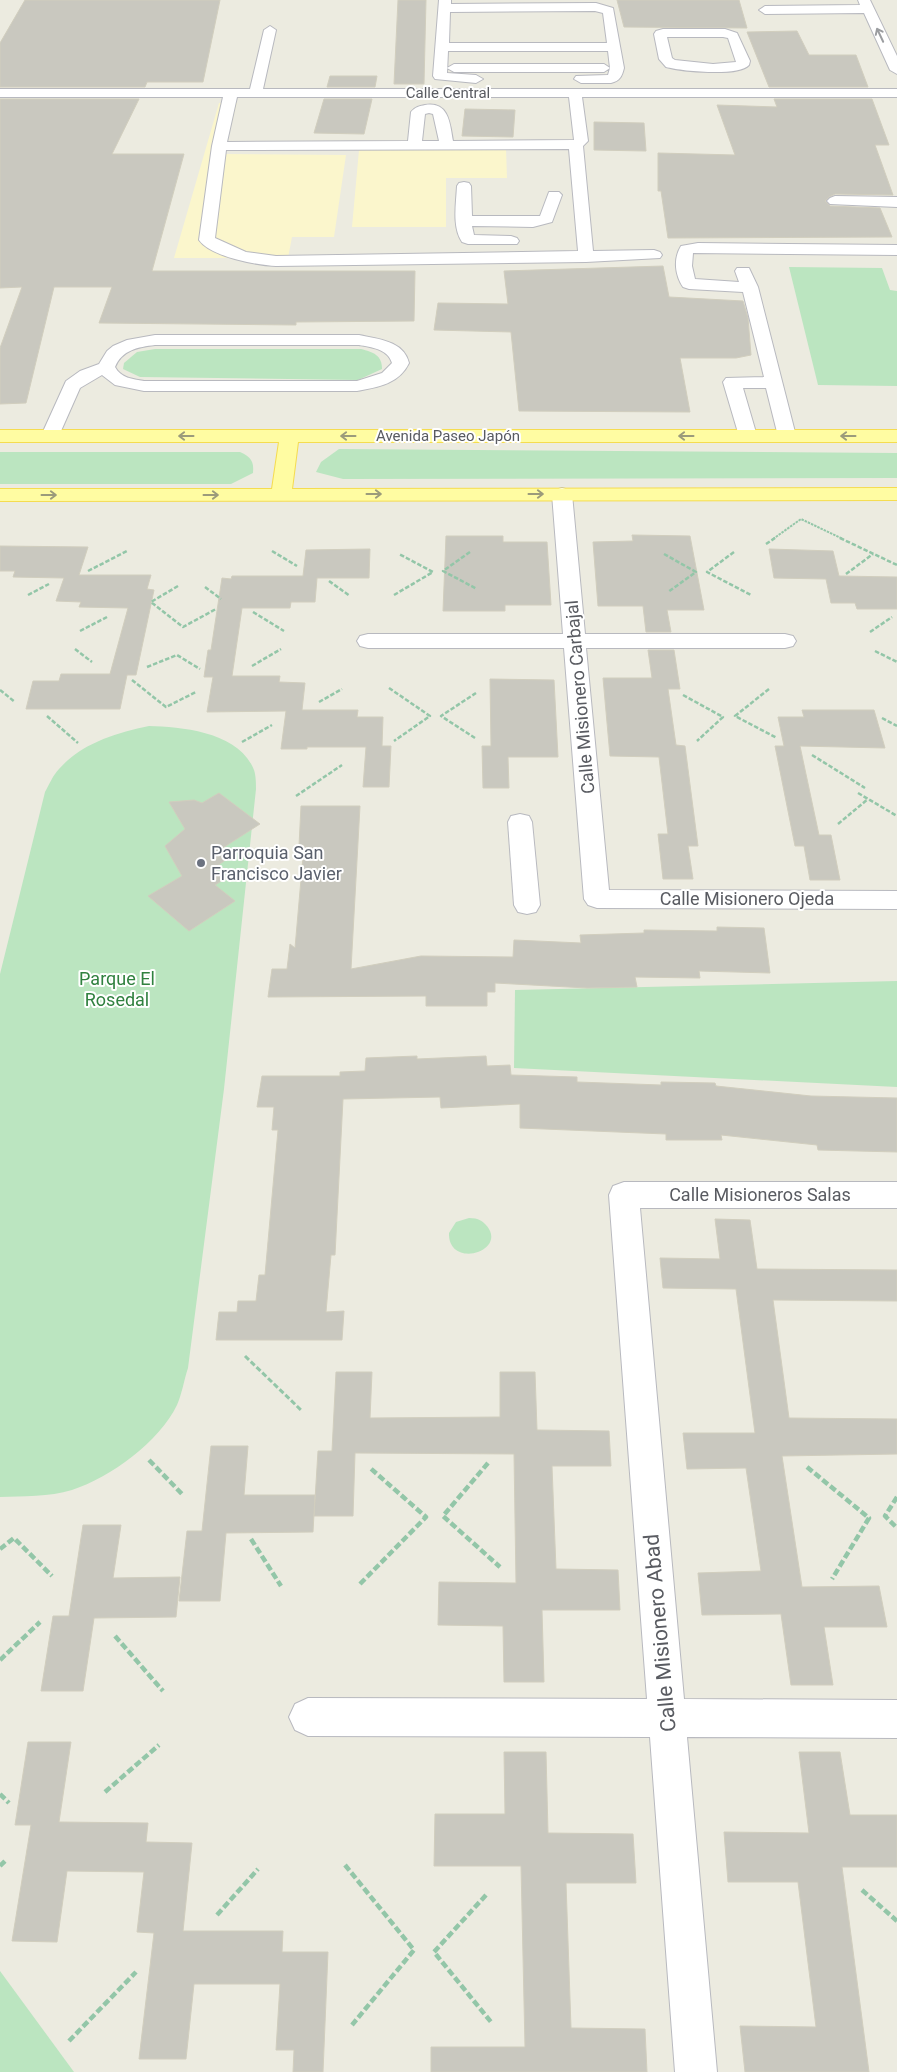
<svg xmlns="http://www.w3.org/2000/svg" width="897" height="2072" font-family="Roboto,sans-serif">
<rect width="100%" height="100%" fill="#ecebe0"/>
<!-- green -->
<g fill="#bbe5c0">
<polygon points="789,267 882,268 890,290 897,291 897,386 818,385"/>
<path d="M 155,349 L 361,349 C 373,352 382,355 382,369 L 358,380 L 140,377 L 123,369 L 124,363 L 137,352 Z"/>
<polygon points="339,449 897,453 897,478 343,479 316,472 321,462"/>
<path d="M 0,452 L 240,452 C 251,457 254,461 253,473 L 231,484 L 0,484 Z"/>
<path d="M 149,726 C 183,727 239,732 254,770 C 256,776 256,784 256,789 L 224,1089 L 188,1368 C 184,1380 182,1394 177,1405 C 159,1442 111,1477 72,1490 C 49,1497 23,1496 0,1497 L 0,974 L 45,792 C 49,785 53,775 59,769 C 82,743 116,733 149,726 Z"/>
<polygon points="897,981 897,1087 514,1068 515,990"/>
<path d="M 469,1218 C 478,1218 484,1221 489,1229 C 503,1253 448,1268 449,1233 L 456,1222 Z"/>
<polygon points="0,1971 74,2072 0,2072"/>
</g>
<!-- sand -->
<g fill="#fbf6cc">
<polygon points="219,103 237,103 224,154 346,155 334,237 292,237 288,258 174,258"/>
<polygon points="506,149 507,178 446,178 446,227 352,227 359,150"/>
</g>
<!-- building -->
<g fill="#c9c8bf" stroke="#d1cebe">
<polygon points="25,0 220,0 203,82 147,82 145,87 0,87 0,43"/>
<polygon points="398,0 426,0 424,84 394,84"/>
<polygon points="617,0 739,0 747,28 624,27"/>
<polygon points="797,31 809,55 856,55 868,87 769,87 747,32"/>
<polygon points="330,76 377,76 375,87 327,87"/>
<polygon points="0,99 139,99 112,154 184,154 152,271 415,271 414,321 296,322 296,325 99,323 112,287 54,287 26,403 0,404 0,348 22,287 0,288"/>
<polygon points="324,99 372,99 364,134 314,133"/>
<polygon points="774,99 872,99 889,145 875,145 893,195 835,194 829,197 825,201 830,206 880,208 892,237 668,238 661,191 658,191 658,153 735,155 717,105 777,107"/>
<polygon points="465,109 515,110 513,137 462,136"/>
<polygon points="594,122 644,123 646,151 594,150"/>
<polygon points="663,266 669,297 743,301 748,318 751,355 736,358 680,358 690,412 519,411 511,332 434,330 438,303 508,304 504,271"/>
<polygon points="632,535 690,536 704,610 667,610 671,632 646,632 643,606 598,606 593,542 633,541"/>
<polygon points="446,536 503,536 503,542 547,542 551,605 505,605 505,611 443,611"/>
<polygon points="0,546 88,547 79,575 151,575 147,589 154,590 136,675 127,675 120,709 26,709 33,681 59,681 61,674 110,674 128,608 79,607 81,602 56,601 64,578 13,577 15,571 0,571"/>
<polygon points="370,549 369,578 317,578 315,602 291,602 290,608 242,608 232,676 280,676 279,682 305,683 302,710 358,710 357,717 383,717 382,746 391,746 389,787 363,787 366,747 307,747 307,749 281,749 286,711 207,712 213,677 204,677 208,650 211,650 222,578 231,579 232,576 303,576 306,550"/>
<polygon points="769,549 833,551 839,576 897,577 897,609 857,609 855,603 831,603 826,579 774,578"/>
<polygon points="648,650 674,650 680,689 668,689 676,745 685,746 698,846 688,846 693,879 663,879 658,834 668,834 659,757 610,756 603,678 652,678"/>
<polygon points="490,679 554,680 558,757 508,757 509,788 483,788 482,746 491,746"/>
<polygon points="802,710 874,710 885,748 800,746 819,835 831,835 840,880 810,880 804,846 795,846 775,746 784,746 778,717 804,717"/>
<polygon points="219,793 260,824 218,851 227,859 214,868 226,878 215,885 235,901 189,931 148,896 182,876 165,846 185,829 169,802 194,800 202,803"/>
<polygon points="301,806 360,806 351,969 421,956 513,957 514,940 581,943 580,935 644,933 644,930 717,931 717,927 764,928 770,973 699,971 700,978 635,977 637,987 587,988 495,983 495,992 487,992 487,1006 426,1006 426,996 268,997 272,969 287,969 290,944 295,948 304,845 299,846"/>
<polygon points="417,1056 417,1059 486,1056 487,1066 510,1065 511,1075 577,1077 577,1082 661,1085 661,1082 715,1083 716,1086 811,1096 897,1098 897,1152 818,1150 817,1145 721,1135 722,1140 666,1140 666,1134 520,1128 520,1104 441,1108 440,1097 343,1099 335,1255 331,1255 326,1312 344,1311 342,1340 216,1340 219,1312 237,1312 238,1301 256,1301 259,1275 265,1275 278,1130 272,1130 274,1107 257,1107 262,1076 340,1076 340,1072 365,1071 366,1058"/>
<polygon points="715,1219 750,1220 757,1269 897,1270 897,1301 773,1300 789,1418 897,1419 897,1454 782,1456 802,1587 879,1586 887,1627 824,1627 833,1685 791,1685 781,1614 702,1615 698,1573 761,1571 746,1468 687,1469 683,1433 755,1433 736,1289 663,1288 660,1258 720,1259"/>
<polygon points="336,1372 372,1372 370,1418 500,1417 500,1372 535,1372 537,1430 609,1431 611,1466 552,1466 556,1569 618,1570 620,1610 542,1610 544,1682 504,1682 503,1626 438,1625 439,1582 516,1583 514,1454 355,1453 353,1516 314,1516 318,1451 332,1451"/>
<polygon points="211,1446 248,1446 244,1495 315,1495 313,1532 226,1533 220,1601 179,1601 187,1531 202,1531"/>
<polygon points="83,1525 121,1525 113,1578 180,1577 176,1617 94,1618 83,1691 41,1691 53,1616 69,1616"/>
<polygon points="28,1742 71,1742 59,1822 148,1823 146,1842 192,1843 183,1931 283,1931 282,1952 328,1952 323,2072 293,2072 294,2050 276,2050 280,1984 194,1984 186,2059 139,2059 154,1933 137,1932 144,1872 67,1871 57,1942 12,1941 31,1825 15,1825"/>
<polygon points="504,1752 546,1752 548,1833 633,1834 636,1883 566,1883 571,2028 645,2029 647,2072 431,2072 431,2047 525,2047 521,1866 434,1866 435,1814 505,1814"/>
<polygon points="799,1752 840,1752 850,1815 897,1815 897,1867 842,1867 869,2072 745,2072 740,2026 816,2027 798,1882 728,1882 724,1832 809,1833"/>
</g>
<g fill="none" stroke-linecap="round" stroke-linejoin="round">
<!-- minor casing -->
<g stroke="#b8b9bf" stroke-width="2">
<g id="minor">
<path d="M 439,0 L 451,0 L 451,4 L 596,3 L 613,8 L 624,68 C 622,76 620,81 611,83 L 581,83 L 574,79 L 576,76 L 608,75 L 610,68 L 604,72 L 454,72 L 447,68 L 454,64 L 604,64 L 610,68 L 608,51 L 448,51 L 447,73 L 476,75 L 483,79 L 476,83 L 435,79 L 433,76 ZM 595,11 L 603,13 L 607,43 L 449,43 L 450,12 Z"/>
<polygon points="858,0 870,0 897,56 897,74 890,70 864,13 765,14 759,10 765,6 860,5"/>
<path d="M 270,26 L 276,30 L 263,89 L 897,89 L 897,97 L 582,97 L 588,141 L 583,146 L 593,251 L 654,250 L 660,252 L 662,255 L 660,258 L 586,262 L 276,266 C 257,265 211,257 199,240 L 212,146 L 223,97 L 0,97 L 0,89 L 250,89 L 264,30 ZM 237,97 L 569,97 L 574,140 L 453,141 C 450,124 449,101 425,105 C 420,106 415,107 411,112 L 408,141 L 227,142 ZM 429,113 L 433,114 L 439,141 L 422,141 L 425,114 ZM 569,149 L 578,251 L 276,256 L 246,252 L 215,238 L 226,150 Z"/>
<path d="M 663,29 L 725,29 L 737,33 L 750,61 L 749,65 C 739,77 681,71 666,67 L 659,59 L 654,34 L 656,31 ZM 667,37 L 723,37 L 728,38 L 736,62 L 713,64 L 675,60 L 672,58 Z"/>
<path d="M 464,182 L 469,183 L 471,186 L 472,216 L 540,216 L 549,192 L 559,192 L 562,195 L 552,222 L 533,227 L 472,226 L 474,235 L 511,236 L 517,238 L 519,241 L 517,244 L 468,244 L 462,242 C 452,227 456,205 457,186 L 459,183 Z"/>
<polygon points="835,196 897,197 897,207 830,204 827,201 830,198"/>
<path d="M 698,243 L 897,245 L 897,255 L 693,253 L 692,266 L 695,279 L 739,282 L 735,271 L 737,268 L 749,268 L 758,287 L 796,436 L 794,440 L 787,442 L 780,440 L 778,436 L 766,388 L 743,388 L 757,436 L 755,440 L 748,442 L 741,440 L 739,436 L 723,382 L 726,378 L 764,377 L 743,292 L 689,289 L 683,287 C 675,275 673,259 681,246 Z"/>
<path d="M 155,335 L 359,335 C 378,339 404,341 409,363 C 399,384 378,387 357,391 L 144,391 L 115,385 L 102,375 L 80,388 L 57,440 L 50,442 L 43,440 L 41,436 L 66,381 L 80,371 L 99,364 L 107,351 L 113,346 L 127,340 ZM 155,345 L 359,345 C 371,347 388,349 392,363 L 382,373 L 357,381 L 144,381 C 132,379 121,378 115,367 C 122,350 138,347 155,345 Z"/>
<polygon points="562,488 569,490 572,494 585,634 785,634 793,636 796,641 793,646 785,648 586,648 609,890 897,891 897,909 597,908 588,905 584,899 564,648 368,648 360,646 357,641 360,636 368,634 563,634 552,494 555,490"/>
<polygon points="520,814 529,816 532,822 540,905 536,912 527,914 518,912 514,905 508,822 511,816"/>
<polygon points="624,1182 897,1182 897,1208 640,1208 684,1699 897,1700 897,1738 687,1737 717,2072 675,2072 650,1737 308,1736 295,1730 289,1717 295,1704 308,1698 647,1699 609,1195 613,1186"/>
</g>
</g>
<!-- major casing -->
<g stroke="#f5dc50" stroke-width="2">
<polygon id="major" points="0,430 897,430 897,442 298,442 292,489 897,488 897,500 0,501 0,489 272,489 279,442 0,442"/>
</g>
<!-- path-far3 -->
<polyline stroke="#93c6a8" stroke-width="2" stroke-dasharray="2.5 1" stroke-linecap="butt" points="773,539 801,519 843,539"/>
<!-- path-far2 -->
<g stroke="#93c6a8" stroke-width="2.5" stroke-dasharray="4.5 2" stroke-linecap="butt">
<polyline points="840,538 897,565"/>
<polyline points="766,544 775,538"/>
<polyline points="272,551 297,566"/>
<polyline points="470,552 443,571 477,589"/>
<polyline points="734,552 707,572 751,595"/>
<polyline points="664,554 696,572 668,592"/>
<polyline points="88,571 127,551"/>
<polyline points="846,574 873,554"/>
<polyline points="329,581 350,596"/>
<polyline points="178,586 151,602 183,627 216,609"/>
<polyline points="205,587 221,599"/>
<polyline points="28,595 49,584"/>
<polyline points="394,595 433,572 399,554"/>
<polyline points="253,612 284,631"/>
<polyline points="80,631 107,617"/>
<polyline points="870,632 892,617"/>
<polyline points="75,649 92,662"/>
<polyline points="875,651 897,662"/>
<polyline points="252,666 281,649"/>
<polyline points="147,667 177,655 200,669"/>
<polyline points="132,680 166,707 196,692"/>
<polyline points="389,688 430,716 394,741"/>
<polyline points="769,689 735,716 777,738"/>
<polyline points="0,690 15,702"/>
<polyline points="683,695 723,717 697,741"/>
<polyline points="319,702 342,689"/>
<polyline points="47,716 78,743"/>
<polyline points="882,718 897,726"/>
<polyline points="475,738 441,716 476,693"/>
<polyline points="242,742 272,725"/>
<polyline points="812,755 865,788"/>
<polyline points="858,793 897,816"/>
<polyline points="296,796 342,765"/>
<polyline points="838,824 868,799"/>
</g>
<!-- path-far1 -->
<polyline stroke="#93c6a8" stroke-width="3" stroke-dasharray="5.5 2.5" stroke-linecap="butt" points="245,1356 301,1410"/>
<!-- path -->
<g stroke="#93c6a8" stroke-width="4.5" stroke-dasharray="7 3" stroke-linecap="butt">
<polyline points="149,1460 182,1494"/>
<polyline points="488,1463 443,1516 500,1567"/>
<polyline points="807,1467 869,1518 832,1579"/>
<polyline points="897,1497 885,1516 897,1528"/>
<polyline points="251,1539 281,1586"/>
<polyline points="0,1549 14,1538 52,1576"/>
<polyline points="360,1584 426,1517 369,1467"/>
<polyline points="115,1636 163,1691"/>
<polyline points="0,1660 40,1622"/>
<polyline points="105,1792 159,1745"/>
<polyline points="0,1794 9,1803"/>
<polyline points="345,1865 414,1950 352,2025"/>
<polyline points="0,1866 7,1859"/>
<polyline points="862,1890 897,1921"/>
<polyline points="486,1895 434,1952 491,2022"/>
<polyline points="217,1915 258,1869"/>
<polyline points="69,2041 136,1972"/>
</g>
<!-- minor -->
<use href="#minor" fill="#fff" fill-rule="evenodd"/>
<!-- major -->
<use href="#major" fill="#fffca2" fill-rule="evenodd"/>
</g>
<!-- one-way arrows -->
<defs><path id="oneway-shaft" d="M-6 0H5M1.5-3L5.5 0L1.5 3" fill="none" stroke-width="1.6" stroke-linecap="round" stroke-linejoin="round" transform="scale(1.25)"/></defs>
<use stroke="#9b9da0" href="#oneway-shaft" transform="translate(880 35) rotate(-115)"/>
<g stroke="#9b9b7b">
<use href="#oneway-shaft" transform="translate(186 436) rotate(180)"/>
<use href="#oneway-shaft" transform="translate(348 436) rotate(-180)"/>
<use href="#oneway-shaft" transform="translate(686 436) rotate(-180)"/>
<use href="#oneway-shaft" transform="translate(848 436) rotate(-180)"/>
<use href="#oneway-shaft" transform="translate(374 494)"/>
<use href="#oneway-shaft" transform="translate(536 494)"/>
<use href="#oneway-shaft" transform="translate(49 495)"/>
<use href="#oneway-shaft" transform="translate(211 495)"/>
</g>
<!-- markers -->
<circle fill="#6b7280" stroke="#fff" stroke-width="2" cx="201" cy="863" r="5"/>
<g text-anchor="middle" stroke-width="4" stroke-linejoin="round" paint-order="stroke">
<!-- far-street labels -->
<g font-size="15" fill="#595b61" stroke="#fff">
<text x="448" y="98">Calle Central</text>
<text x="448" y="441">Avenida Paseo Japón</text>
</g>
<!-- street labels -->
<g font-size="18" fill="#595b61" stroke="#fff">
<text transform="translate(580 697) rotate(-95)" y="6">Calle Misionero Carbajal</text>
<text x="747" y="905">Calle Misionero Ojeda</text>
<text x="760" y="1201">Calle Misioneros Salas</text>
</g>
<!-- worship labels -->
<g font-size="18" fill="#5b616d" stroke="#fff" text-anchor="start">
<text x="211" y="859">Parroquia San<tspan x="211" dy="21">Francisco Javier</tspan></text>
</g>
<!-- park labels -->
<g font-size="18" fill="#30813f" stroke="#fff">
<text x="117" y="985">Parque El<tspan x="117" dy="21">Rosedal</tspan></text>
</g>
<!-- near-street labels -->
<g font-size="21" fill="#595b61" stroke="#fff">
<text transform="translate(660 1633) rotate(-95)" y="7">Calle Misionero Abad</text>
</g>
</g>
</svg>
